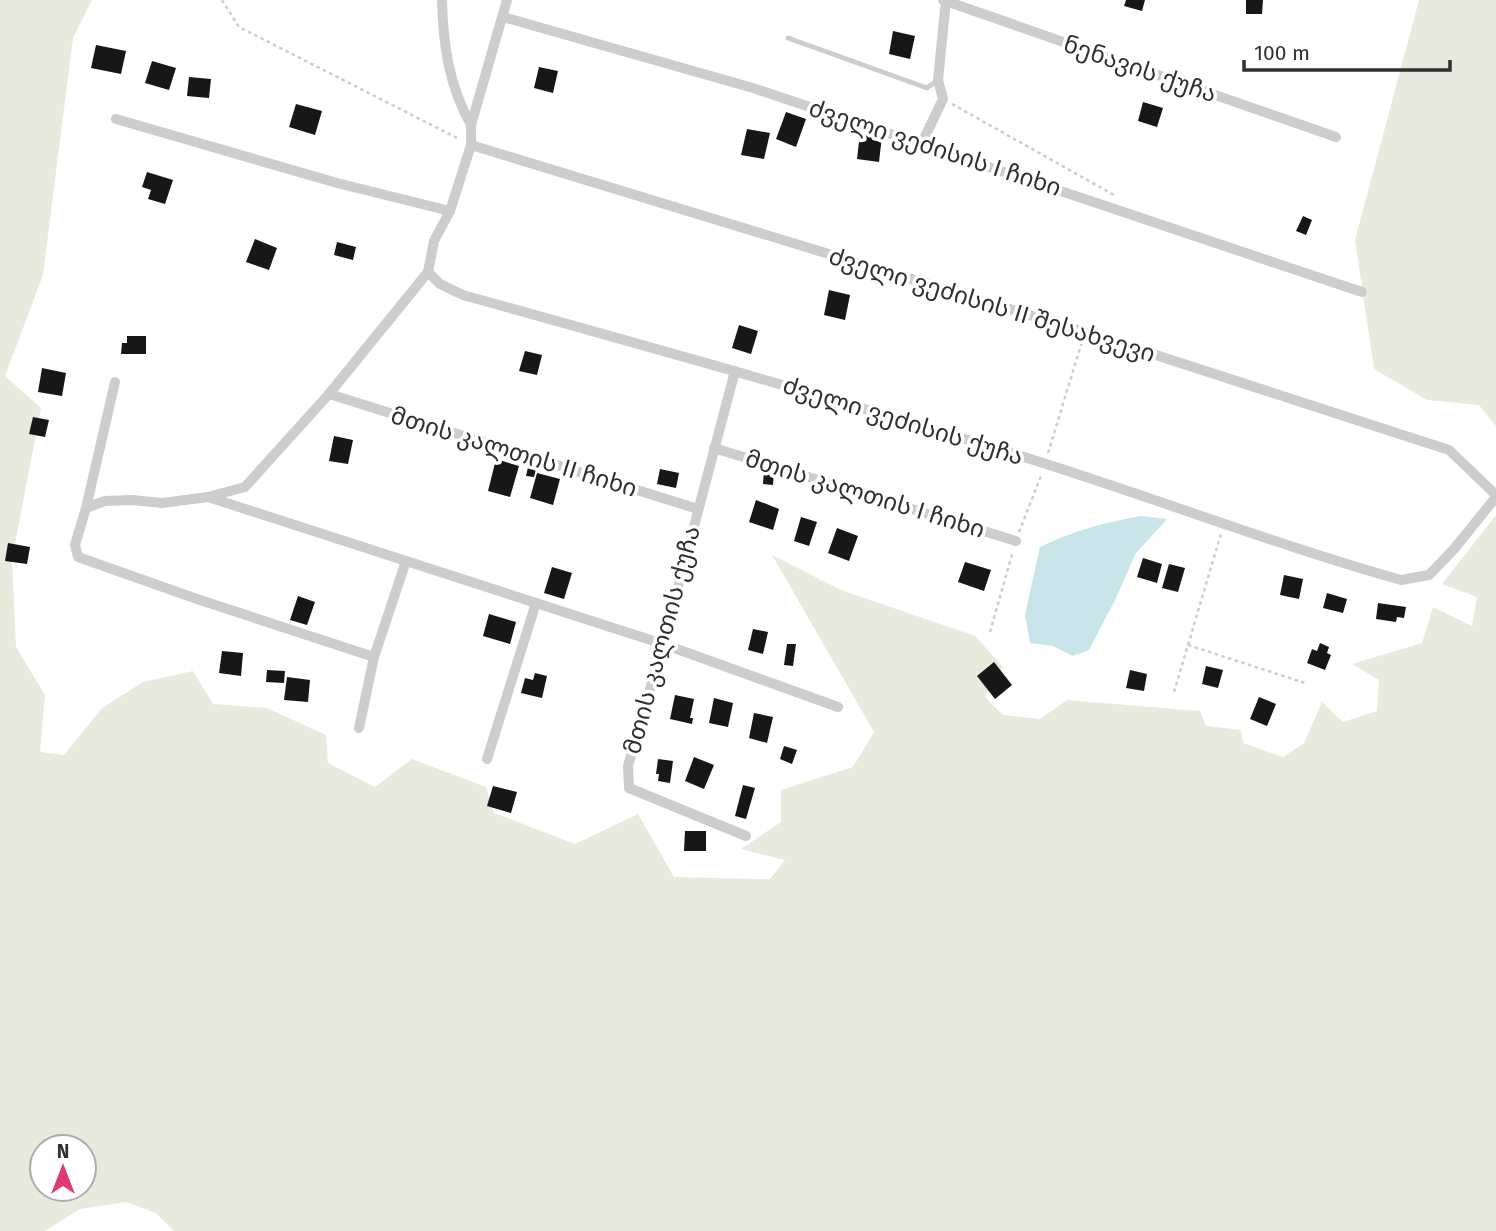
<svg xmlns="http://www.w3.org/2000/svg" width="1496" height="1231" font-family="'Fira Sans','Noto Sans Georgian',sans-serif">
<rect width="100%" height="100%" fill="#fff"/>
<!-- green -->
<g fill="#e7eadc" fill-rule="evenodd">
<path d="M 0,0 L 92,0 L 73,38 L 43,275 L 5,376 L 41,408 L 12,560 L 16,647 L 45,695 L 40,752 L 64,755 L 102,708 L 143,682 L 193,671 L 213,704 L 267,708 L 326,735 L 328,763 L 375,787 L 412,759 L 486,787 L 494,813 L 575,844 L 638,814 L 674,877 L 770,879 L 785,860 L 741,849 L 781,822 L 781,790 L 853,767 L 874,732 L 772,555 L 841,590 L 975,636 L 1003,667 L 985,697 L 1003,715 L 1040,719 L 1067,700 L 1200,711 L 1206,726 L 1241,730 L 1243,743 L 1283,757 L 1304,743 L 1322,702 L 1343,722 L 1377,711 L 1379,680 L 1352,664 L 1422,643 L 1433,607 L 1472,626 L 1477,597 L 1442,584 L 1496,515 L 1496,1231 L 174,1231 L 156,1213 L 126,1202 L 80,1209 L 45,1231 L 0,1231 ZM 42,1147 L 84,1147 L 84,1189 L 42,1189 Z"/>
<polygon points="1419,0 1496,0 1496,426 1479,405 1427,400 1374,369 1355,240"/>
</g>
<!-- water -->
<path fill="#c9e5e9" d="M 1141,516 L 1167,519 L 1136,553 L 1115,600 L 1089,650 L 1073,656 L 1053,646 L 1030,643 L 1025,615 L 1040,547 C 1073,531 1105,522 1141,516 Z"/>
<!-- building -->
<g fill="#171717">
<polygon points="1126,0 1145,0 1142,11 1124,6"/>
<polygon points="1246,0 1263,0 1262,14 1246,14"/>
<polygon points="893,31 915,36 910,59 889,54"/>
<polygon points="96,45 126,51 121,74 91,68"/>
<polygon points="152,61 176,68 169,90 145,83"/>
<polygon points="539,67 558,71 553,93 534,88"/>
<polygon points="189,77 211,79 209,98 187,96"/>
<polygon points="1143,102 1163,108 1157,127 1138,121"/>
<polygon points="296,104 322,111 315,135 289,127"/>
<polygon points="786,112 806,119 796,147 776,139"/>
<polygon points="747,129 770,133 764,159 741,155"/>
<polygon points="860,133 882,136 879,162 857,159"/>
<polygon points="147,172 173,180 165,204 148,199 151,190 142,187"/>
<polygon points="1303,216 1312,220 1306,235 1296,231"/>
<polygon points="255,239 277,248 269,270 246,262"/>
<polygon points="337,242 356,247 353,260 334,255"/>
<polygon points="829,290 850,295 845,320 824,315"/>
<polygon points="739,325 758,331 751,354 732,348"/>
<polygon points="127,336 146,336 146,354 121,354 122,343 127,343"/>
<polygon points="525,351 542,355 537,375 519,371"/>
<polygon points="42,368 66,373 62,396 38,392"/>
<polygon points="33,417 49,420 45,437 29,434"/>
<polygon points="334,436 353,440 348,464 329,461"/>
<polygon points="496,459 519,466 510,497 488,491"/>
<polygon points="529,463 537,465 534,477 526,476"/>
<polygon points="660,469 679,473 676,488 657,484"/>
<polygon points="764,469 774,471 773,485 763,484"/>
<polygon points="537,473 560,479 553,505 530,498"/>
<polygon points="756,500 779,509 773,530 749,522"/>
<polygon points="801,517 817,522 809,546 794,541"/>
<polygon points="837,528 858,536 849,561 828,553"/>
<polygon points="8,543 30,547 27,564 5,561"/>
<polygon points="1143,558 1162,564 1157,583 1137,577"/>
<polygon points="965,562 991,570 984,591 958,582"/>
<polygon points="1169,564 1185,568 1178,592 1162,588"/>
<polygon points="552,567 572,573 564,599 544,593"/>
<polygon points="1284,575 1303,579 1299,599 1280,595"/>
<polygon points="1327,593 1347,599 1343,613 1323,608"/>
<polygon points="298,596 315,602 307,625 290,620"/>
<polygon points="1378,603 1406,607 1404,618 1397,617 1396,622 1376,619"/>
<polygon points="489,614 516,622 510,644 483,636"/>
<polygon points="753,629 768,632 763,654 748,650"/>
<polygon points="1320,643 1329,647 1327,653 1331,655 1325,670 1307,663 1312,649 1317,651"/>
<polygon points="787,644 796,644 793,666 784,665"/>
<polygon points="222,651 243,653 241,676 219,673"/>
<polygon points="994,662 1012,685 995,699 977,676"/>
<polygon points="1206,666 1223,670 1218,688 1202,684"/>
<polygon points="267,670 285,671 284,683 266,682"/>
<polygon points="1130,670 1147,674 1144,691 1126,688"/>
<polygon points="535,673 547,676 542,698 521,693 525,678 533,680"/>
<polygon points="287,677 310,680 308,702 284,700"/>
<polygon points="675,695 694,699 690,718 693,718 692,724 670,719"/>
<polygon points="1259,697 1276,704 1267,726 1250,719"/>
<polygon points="714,698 733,703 728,727 709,723"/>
<polygon points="754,713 773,717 767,743 749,738"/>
<polygon points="784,746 797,750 792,764 780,759"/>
<polygon points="694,757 714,765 704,789 685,781"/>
<polygon points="658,759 673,761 670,783 658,781 659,774 656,774"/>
<polygon points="743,785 755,788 746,819 735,816"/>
<polygon points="493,786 517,792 511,813 487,806"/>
<polygon points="685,831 706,831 706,851 684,851"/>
</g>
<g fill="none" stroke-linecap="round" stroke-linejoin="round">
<!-- path -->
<g stroke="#cdcdcd" stroke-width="2.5" stroke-dasharray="3.5 3.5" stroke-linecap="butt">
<polyline points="222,0 239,27 459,139"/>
<polyline points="952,104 1114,195"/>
<polyline points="1048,453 1082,342"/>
<polyline points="1019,532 1041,476"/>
<polyline points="990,632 1013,551"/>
<polyline points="1188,645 1308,684"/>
<polyline points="1174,692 1221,534"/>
</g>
<!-- service -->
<polyline stroke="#cdcdcd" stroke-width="5" points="788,38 927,88 938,80"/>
<!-- minor -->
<g stroke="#cdcdcd" stroke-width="10">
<path d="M 442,0 C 443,45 449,86 471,125"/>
<path d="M 507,0 L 471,125 L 471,145 L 450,211 L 434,241 L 428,272 L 440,284 L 463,295 C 657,349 851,403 1043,463 C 1163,501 1280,546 1401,580 L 1429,575 L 1454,549 L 1496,497"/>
<polyline points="943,0 1336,137"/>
<polyline points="503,17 753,88 1362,292"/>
<polyline points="116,119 337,183 450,211"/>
<polyline points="471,145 1085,332 1449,450 1496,495"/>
<polyline points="921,145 943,99 938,80 946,0"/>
<polyline points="735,371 663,644 628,766 629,788 746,836"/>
<polyline points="329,394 698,509"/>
<polyline points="714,448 1016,541"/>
<polyline points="208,497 663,644 838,707"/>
<polyline points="86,508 115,382"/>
<polyline points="374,657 197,599 78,557 75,545 86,508 105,501 132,500 162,503 208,497 245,487 329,394 428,272"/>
<polyline points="359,728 374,657 406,561"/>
<polyline points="487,759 536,603"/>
</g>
</g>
<g text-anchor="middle" stroke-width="7" stroke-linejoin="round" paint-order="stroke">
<!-- street labels -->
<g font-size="24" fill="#303030" stroke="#fff">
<text transform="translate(1140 69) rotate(19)" y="8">ნენავის ქუჩა</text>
<text transform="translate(935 148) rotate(18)" y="8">ძველი ვეძისის I ჩიხი</text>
<text transform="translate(992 305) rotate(17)" y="8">ძველი ვეძისის II შესახვევი</text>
<text transform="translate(903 421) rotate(17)" y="8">ძველი ვეძისის ქუჩა</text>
<text transform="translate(514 452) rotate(17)" y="8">მთის კალთის II ჩიხი</text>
<text transform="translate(865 494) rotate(17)" y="8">მთის კალთის I ჩიხი</text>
<text transform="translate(662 640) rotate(-75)" y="8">მთის კალთის ქუჩა</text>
</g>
</g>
<!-- north arrow -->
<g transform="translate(63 1168)"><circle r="33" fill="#ffffff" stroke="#acacac" stroke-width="2"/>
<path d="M0-5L12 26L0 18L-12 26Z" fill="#e03a6f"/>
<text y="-10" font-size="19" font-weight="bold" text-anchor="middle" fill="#303030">N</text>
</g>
<!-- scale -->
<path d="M1244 60v10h206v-10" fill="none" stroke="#303030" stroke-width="3.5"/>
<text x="1254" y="60" font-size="21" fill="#303030" stroke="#ffffff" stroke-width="5" paint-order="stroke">100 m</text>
</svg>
